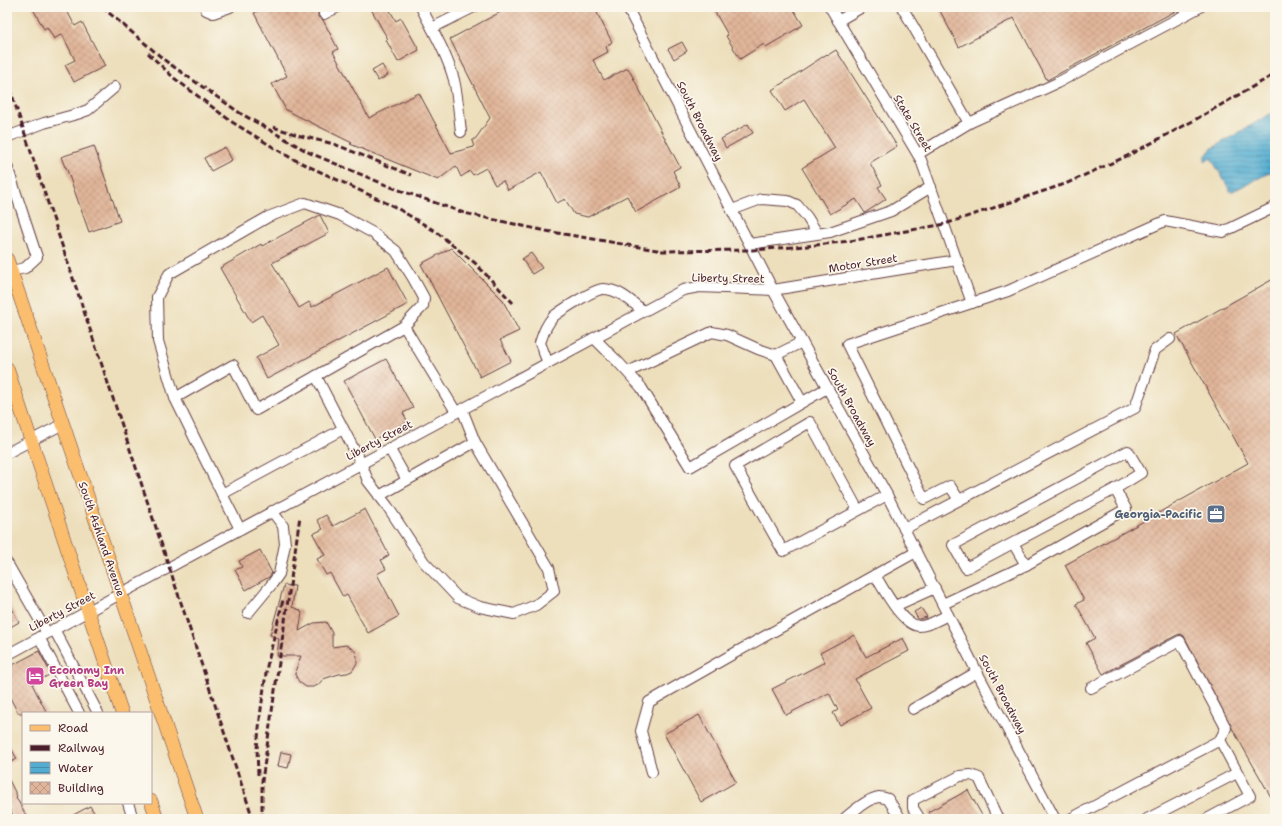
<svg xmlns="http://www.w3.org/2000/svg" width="1282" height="826" font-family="'Shantell Sans',sans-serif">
<defs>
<pattern id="water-rules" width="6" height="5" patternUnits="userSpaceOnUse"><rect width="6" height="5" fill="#53add1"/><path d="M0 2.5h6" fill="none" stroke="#478caa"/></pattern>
<pattern id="building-cross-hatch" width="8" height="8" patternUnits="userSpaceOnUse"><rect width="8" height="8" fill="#e0b599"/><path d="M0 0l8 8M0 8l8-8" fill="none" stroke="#c29b84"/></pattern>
</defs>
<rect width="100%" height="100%" fill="#fbf7ec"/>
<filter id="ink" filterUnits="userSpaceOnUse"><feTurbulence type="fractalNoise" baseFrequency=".025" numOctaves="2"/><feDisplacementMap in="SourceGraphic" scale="8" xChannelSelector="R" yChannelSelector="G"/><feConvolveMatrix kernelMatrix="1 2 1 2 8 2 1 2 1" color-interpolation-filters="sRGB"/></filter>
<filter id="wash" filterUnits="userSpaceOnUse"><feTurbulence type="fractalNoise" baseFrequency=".012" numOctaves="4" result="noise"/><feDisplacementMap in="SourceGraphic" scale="16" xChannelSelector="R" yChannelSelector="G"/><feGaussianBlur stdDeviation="0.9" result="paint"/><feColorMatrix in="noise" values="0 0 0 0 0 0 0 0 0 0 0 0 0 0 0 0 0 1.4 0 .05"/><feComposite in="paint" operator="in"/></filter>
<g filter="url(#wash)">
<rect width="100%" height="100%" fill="#eddfbc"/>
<!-- water -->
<polygon fill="url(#water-rules)" stroke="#4e667e" points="1275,111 1275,170 1231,192 1211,158 1205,162 1205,157 1211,149"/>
<g id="blocks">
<!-- building -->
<g fill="url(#building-cross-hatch)">
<polygon points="32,7 65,7 75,26 82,22 105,66 74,82 65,65 75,60 62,34 54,39 47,27 44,29"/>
<polygon points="265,7 316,7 318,12 318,17 323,20 338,49 333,52 369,118 419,93 451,153 474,147 472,141 476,138 490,118 450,39 510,7 594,7 612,42 606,47 608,52 593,60 604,80 628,68 680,167 673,171 681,187 636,212 627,196 588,217 574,214 565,199 557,203 541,172 508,190 503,181 495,185 486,168 473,175 470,171 461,177 456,166 438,180 350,144 352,143 286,110 272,84 287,76 254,13"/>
<polygon points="370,7 388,7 396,21 401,18 419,50 398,62 386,40 388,39 382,29"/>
<polygon points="712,7 792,7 803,25 766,47 764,44 740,59 726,36 728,35"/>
<polygon points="938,7 1183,7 1047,80 1014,18 959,47"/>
<polygon points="682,42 687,51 674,59 668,49"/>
<polygon points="836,50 897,146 870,163 882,185 878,187 886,199 865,213 856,199 830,214 802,168 835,148 804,99 785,111 772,90 827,54 828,55"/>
<polygon points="382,65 388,75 378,81 372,71"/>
<polygon points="748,124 753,133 726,148 721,139"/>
<polygon points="94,146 120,221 89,232 66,167 65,167 61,157"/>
<polygon points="225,147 232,160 211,171 204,158"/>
<polygon points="320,215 329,233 272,263 299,308 309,302 312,307 388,267 408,304 267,379 256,358 279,345 262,315 251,322 220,268 261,244 262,246"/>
<polygon points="451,248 502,299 519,331 500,340 511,361 480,377 421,264"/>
<polygon points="531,253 542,268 532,274 522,259"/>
<polygon points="1275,278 1275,804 1232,728 1184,636 1181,634 1177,635 1103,674 1086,643 1095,638 1076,604 1084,600 1065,565 1248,463 1176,334"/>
<polygon points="386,359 413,408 403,413 408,422 375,439 344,381"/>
<polygon points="365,509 389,555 381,560 386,569 377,574 399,616 368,633 347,595 343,597 330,573 326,575 317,559 325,555 313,534 323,529 317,520 326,515 333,526"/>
<polygon points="260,550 272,573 269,577 246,590 235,570 242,567 239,561"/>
<polygon points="284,585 295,586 292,607 300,610 302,613 299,631 314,623 326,622 332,633 332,647 346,645 351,648 356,652 357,657 357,663 352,671 347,673 339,674 323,679 318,685 313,687 306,687 299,682 295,674 296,669 301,656 277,656 279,639 270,635"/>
<polygon points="7,599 19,622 7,629"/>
<polygon points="921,608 927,617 920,619 918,619 914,612"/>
<polygon points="854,635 866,657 903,638 909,651 855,679 871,708 840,725 833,713 838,710 829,693 786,715 772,689 825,662 820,653"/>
<polygon points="39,651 51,674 32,684 47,713 18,713 7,692 7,668"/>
<polygon points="699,715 736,782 701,802 664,734"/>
<polygon points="7,741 17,759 7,764"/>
<polygon points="281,752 291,754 288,768 278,766"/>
<polygon points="7,776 17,796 16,797 28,819 15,819 7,804"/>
<polygon points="968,790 984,819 932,819 928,812"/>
<polygon points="90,806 98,819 66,819"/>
</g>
</g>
</g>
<g filter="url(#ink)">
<use href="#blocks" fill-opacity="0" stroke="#623c41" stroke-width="1"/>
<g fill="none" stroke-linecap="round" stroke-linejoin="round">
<!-- minor casing -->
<g stroke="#623c41" stroke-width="12">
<g id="minor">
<polyline points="205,7 206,10 213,13 230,7"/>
<path d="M 421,7 C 433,31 447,54 454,80 C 458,97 459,115 461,132"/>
<polyline points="627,7 773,290 887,495 977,672 1055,819"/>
<polyline points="830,7 921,160 972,303"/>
<polyline points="902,7 969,123 918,154"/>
<polyline points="324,14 338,7"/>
<polyline points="838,21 862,7"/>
<polyline points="432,28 474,7"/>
<polyline points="969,123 1057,83 1200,7"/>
<polyline points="7,137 44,123 77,114 88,110 115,87"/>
<polyline points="7,166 37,257 25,268 11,271"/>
<polyline points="732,210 761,199 788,201 797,205 807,217 817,233"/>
<polyline points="750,244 830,232 891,211 931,187"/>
<polyline points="594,338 619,363 641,387 690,467 827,388"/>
<polyline points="776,355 802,402"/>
<path d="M 548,363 L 540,343 C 543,334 546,324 554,316 C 562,310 594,289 603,289 C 619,289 632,302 643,311"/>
<polyline points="628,372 712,332 727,335 758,349 776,355 802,342"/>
<polyline points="175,398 158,341 157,297 169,274 268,217 305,203 340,215 373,233 396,251 413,278 424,298 423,306 404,326"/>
<polyline points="456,412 404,326 316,376 361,463 368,481 388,507 424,562 458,598 480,607 514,614 536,605 554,591 549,568 475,442"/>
<polyline points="389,448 407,480"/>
<polyline points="7,453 63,424"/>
<polyline points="222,494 175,398 233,365 256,410 316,376"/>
<polyline points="379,496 475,442 462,409"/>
<polyline points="959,500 950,486 924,499 847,344 1008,291 1165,221 1223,232 1275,207"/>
<polyline points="858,510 810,422 735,466 783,551 887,495"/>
<polyline points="240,529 222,494 343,429"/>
<polyline points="904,529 1135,408 1155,350 1170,339"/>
<polyline points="7,563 47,633"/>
<polyline points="1026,565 1126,509 1115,489"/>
<path d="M 875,575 C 883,588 902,625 919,626 C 929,626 939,619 948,615"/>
<polyline points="943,604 1026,565 1013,543 966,568 953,545 1128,451 1141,473 1115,489 1013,543"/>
<polyline points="895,606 935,588"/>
<polyline points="248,613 272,584 279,574 285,544 283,526 272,511"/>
<polyline points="54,629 98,713"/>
<polyline points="39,637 79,713"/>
<polyline points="7,655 683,290 699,287 773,290 957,260"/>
<polyline points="1091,688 1180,641 1226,728 1220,740"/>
<polyline points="913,709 977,672"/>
<polyline points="652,772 641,731 649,702 733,654 916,552"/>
<polyline points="128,803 133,819"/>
<path d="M 844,819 C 852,812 869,798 879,797 C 882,797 885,798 888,799 L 901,819"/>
<polyline points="920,819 913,808 913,800 960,776 971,775 979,778 998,819"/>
<polyline points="1070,819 1220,740 1250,796 1207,819"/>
<polyline points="1147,819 1237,773"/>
</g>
</g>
<!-- major casing -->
<g stroke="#623c41" stroke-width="14">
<g id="major">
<polyline points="7,259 197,819"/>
<polyline points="7,368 122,713"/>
<polyline points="151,801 157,819"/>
</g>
</g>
<!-- minor -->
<use href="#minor" stroke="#fff" stroke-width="10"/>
<!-- major -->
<use href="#major" stroke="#fbbe6e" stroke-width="13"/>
<!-- rail -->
<g stroke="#4a1f2b" stroke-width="3" stroke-dasharray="6 3" stroke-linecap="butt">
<polyline points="102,7 167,62 240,113 310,153 391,187 464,213 546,231 663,251 752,250 807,246 850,241 945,224 1065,184 1127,156 1191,122 1275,74"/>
<polyline points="148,53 174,78 232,122 291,158 395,207 435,231 475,263 513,303"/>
<polyline points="7,80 253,819"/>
<polyline points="273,127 301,136 334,144 411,175"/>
<polyline points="258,775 257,748 261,709 267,666 283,600"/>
<polyline points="262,819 262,781 300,516"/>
</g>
</g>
</g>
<!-- icons -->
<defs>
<g id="office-square" transform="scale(1)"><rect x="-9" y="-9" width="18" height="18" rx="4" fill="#5c6f8a" stroke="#fbf7ec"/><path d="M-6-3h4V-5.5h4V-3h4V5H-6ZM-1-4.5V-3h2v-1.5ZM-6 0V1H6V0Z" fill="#fff"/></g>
<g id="hotel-square" transform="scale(1)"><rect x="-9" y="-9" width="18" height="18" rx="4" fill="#d1479c" stroke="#fbf7ec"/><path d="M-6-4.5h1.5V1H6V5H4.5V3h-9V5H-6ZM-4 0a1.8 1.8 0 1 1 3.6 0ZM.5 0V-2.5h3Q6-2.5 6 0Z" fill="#fff"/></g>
</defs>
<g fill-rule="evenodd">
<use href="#office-square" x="1216" y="514"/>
<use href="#hotel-square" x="35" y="676"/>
</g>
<g text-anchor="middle" stroke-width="3.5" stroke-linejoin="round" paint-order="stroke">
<!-- street labels -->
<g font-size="11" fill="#4a1f2b" stroke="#fbf7ec">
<text transform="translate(700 121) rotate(63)" y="4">South Broadway</text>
<text transform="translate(913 123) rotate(59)" y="4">State Street</text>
<text transform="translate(863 263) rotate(-9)" y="4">Motor Street</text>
<text transform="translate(728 278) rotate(1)" y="4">Liberty Street</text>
<text transform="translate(852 407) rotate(61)" y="4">South Broadway</text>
<text transform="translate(379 440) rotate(-28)" y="4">Liberty Street</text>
<text transform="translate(102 539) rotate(71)" y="4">South Ashland Avenue</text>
<text transform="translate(62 611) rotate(-28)" y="4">Liberty Street</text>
<text transform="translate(1003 694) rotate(62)" y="4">South Broadway</text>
</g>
<!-- service labels -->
<g font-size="11" font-weight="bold" fill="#4e5e75" stroke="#fbf7ec" text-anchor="end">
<text x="1202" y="518">Georgia-Pacific</text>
</g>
<!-- hotel labels -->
<g font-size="11" font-weight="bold" fill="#b23c85" stroke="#fbf7ec" text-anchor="start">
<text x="49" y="674">Economy Inn<tspan x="49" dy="13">Green Bay</tspan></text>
</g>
</g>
<!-- margin -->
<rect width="1282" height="826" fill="none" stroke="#fbf7ec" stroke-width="24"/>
<!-- legend -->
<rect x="22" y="712" width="130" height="92" fill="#fbf7ec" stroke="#b4a19f"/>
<rect x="30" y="725" width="20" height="6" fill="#fbbe6e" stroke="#b4a19f"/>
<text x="58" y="732" font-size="12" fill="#4a1f2b">Road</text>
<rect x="30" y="745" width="20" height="6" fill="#4a1f2b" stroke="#b4a19f"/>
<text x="58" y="752" font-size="12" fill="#4a1f2b">Railway</text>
<rect x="30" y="762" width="20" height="12" fill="url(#water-rules)" stroke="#b4a19f"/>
<text x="58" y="772" font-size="12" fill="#4a1f2b">Water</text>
<rect x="30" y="782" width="20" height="12" fill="url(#building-cross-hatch)" stroke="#b4a19f"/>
<text x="58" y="792" font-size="12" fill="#4a1f2b">Building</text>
</svg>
